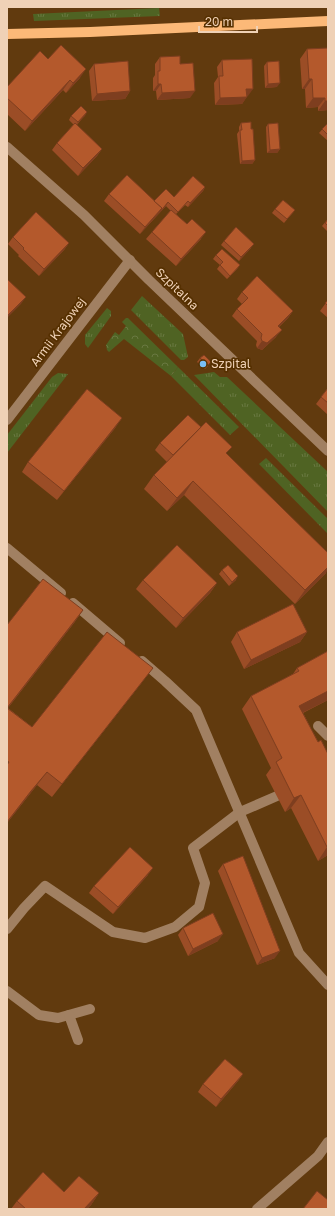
<svg xmlns="http://www.w3.org/2000/svg" width="335" height="1216" font-family="'Golos Text',sans-serif">
<defs>
<pattern id="grass-tufts" width="24" height="20" patternUnits="userSpaceOnUse"><rect width="24" height="20" fill="#4f6323"/><path d="M3 7l-1-3M5 7V3M7 7l1-3M15 17l-1-3M17 17v-4M19 17l1-3" fill="none" stroke="#697841"/></pattern>
<pattern id="forest-crowns" width="20" height="18" patternUnits="userSpaceOnUse"><rect width="20" height="18" fill="#4f6323"/><path d="M2 6a3 3 0 1 1 6 0M12 15a3 3 0 1 1 6 0" fill="none" stroke="#697841"/></pattern>
</defs>
<rect width="100%" height="100%" fill="#613a0e"/>
<!-- grass -->
<g fill="url(#grass-tufts)">
<polygon points="159,8 160,16 34,21 33,14"/>
<polygon points="142,296 183,334 188,357 184,360 181,360 131,310"/>
<polygon points="107,308 111,311 111,316 88,348 85,344 85,335"/>
<polygon points="178,367 239,427 230,435 171,376"/>
<polygon points="214,372 220,377 227,377 328,472 328,512 194,375"/>
<polygon points="58,373 68,374 7,453 7,435 52,377"/>
<polygon points="266,458 328,519 328,534 259,464"/>
</g>
<!-- forest -->
<polygon fill="url(#forest-crowns)" points="126,318 128,318 133,323 178,367 171,376 124,339 109,352 107,350 106,345 115,332 119,335 126,326 122,322"/>
<g fill="none" stroke-linecap="round" stroke-linejoin="round">
<!-- minor -->
<g stroke="#a18062" stroke-width="10">
<polyline points="7,147 84,215 149,280 328,451"/>
<polyline points="7,420 130,260"/>
<polyline points="7,548 61,593"/>
<polyline points="73,603 120,643"/>
<polyline points="142,661 165,681 196,710 299,953 328,985"/>
<polyline points="318,726 328,736"/>
<polyline points="7,929 24,908 45,886 113,932 145,938 175,927 199,907 205,883 193,848 240,812 277,796"/>
<polyline points="7,991 39,1015 58,1018 90,1009"/>
<polyline points="69,1015 78,1040"/>
<polyline points="257,1209 318,1156 328,1142"/>
</g>
<!-- major -->
<polyline stroke="#fcb978" stroke-width="10" points="7,34 90,32 328,21"/>
</g>
<!-- wall -->
<g fill="#9b4d26">
<polygon points="328,48 328,110 318,111 318,107 306,108 305,89 302,89 300,59 307,49"/>
<polygon points="160,57 180,64 190,98 157,100 156,91 153,91 153,78 155,75 155,64"/>
<polygon points="222,60 248,96 247,96 242,104 215,105 214,83 218,77 217,67"/>
<polygon points="267,62 277,87 265,88 264,66"/>
<polygon points="94,64 130,91 125,99 92,101 89,71"/>
<polygon points="80,78 66,93 63,90 25,131 7,114 7,87"/>
<polygon points="87,112 77,125 102,149 97,156 78,176 52,150 57,143 74,125 69,120 71,116"/>
<polygon points="241,123 251,129 255,160 252,164 240,164 237,134 239,131 239,127"/>
<polygon points="328,123 328,141 319,133"/>
<polygon points="268,124 280,149 277,153 267,153 266,127"/>
<polygon points="205,187 203,191 188,207 185,205 176,214 201,239 176,266 146,239 152,232 171,211 166,206 140,234 104,201 109,194 154,201 174,197"/>
<polygon points="275,209 295,210 284,223 272,213"/>
<polygon points="328,219 328,232 322,226"/>
<polygon points="13,237 69,243 64,250 39,276 18,256 19,255 8,244"/>
<polygon points="224,241 251,248 239,261 221,245"/>
<polygon points="216,255 240,265 237,269 227,279 217,269 220,265 213,259"/>
<polygon points="242,292 293,311 288,318 279,327 276,337 262,350 257,348 256,345 257,341 232,316 237,309 242,304 237,299"/>
<polygon points="328,300 328,318 320,311"/>
<polygon points="200,358 208,366 205,369 197,362"/>
<polygon points="328,388 328,415 316,404"/>
<polygon points="116,427 57,500 22,472 28,462"/>
<polygon points="160,443 227,454 326,573 295,604 184,495 167,511 144,489 154,475 167,462 155,450"/>
<polygon points="222,570 236,580 229,586 219,574"/>
<polygon points="143,580 217,583 210,593 176,628 136,589"/>
<polygon points="83,610 74,623 8,708 32,727 143,681 52,797 37,785 7,823 7,625"/>
<polygon points="237,632 307,632 300,642 244,669 231,642"/>
<polygon points="328,651 328,700 303,713 318,742 328,855 318,861 291,808 285,812 266,775 271,768 242,709 251,696 293,674 297,668"/>
<polygon points="223,864 275,958 257,965 218,871"/>
<polygon points="148,875 113,914 89,893 94,886"/>
<polygon points="183,928 218,941 188,956 178,935"/>
<polygon points="243,1074 238,1081 216,1107 198,1092 203,1084"/>
<polygon points="64,1192 99,1193 91,1205 87,1209 11,1209 17,1201"/>
</g>
<!-- shaded-wall -->
<g fill="#7e3e1f">
<polygon points="86,69 80,78 66,93 73,83"/>
<polygon points="309,79 312,79 305,89 302,89"/>
<polygon points="70,80 63,90 25,131 32,121"/>
<polygon points="280,83 277,87 265,88 268,84"/>
<polygon points="158,84 161,84 156,91 153,91"/>
<polygon points="246,89 253,89 248,96 241,97"/>
<polygon points="130,91 125,99 92,101 97,94"/>
<polygon points="195,91 190,98 157,100 162,93"/>
<polygon points="247,97 242,104 215,105 220,98"/>
<polygon points="313,98 325,98 318,107 306,108"/>
<polygon points="325,101 328,101 328,110 318,111"/>
<polygon points="87,112 85,116 75,126 78,122"/>
<polygon points="102,149 97,156 78,176 83,168"/>
<polygon points="280,149 277,153 267,153 270,150"/>
<polygon points="255,160 252,164 240,164 242,161"/>
<polygon points="205,187 203,191 188,207 190,203"/>
<polygon points="168,202 166,206 140,234 145,227 162,208"/>
<polygon points="206,232 201,239 176,266 181,259"/>
<polygon points="69,243 64,250 39,276 44,269"/>
<polygon points="254,244 251,248 239,261 241,257"/>
<polygon points="26,297 21,304 7,318 7,316"/>
<polygon points="293,311 288,318 273,333 278,326"/>
<polygon points="282,330 276,337 262,350 257,348 262,341"/>
<polygon points="122,418 116,427 57,500 64,491"/>
<polygon points="193,481 184,495 167,511 177,498"/>
<polygon points="328,567 328,569 326,573 295,604 305,590"/>
<polygon points="238,576 236,580 229,586 232,582"/>
<polygon points="217,583 210,593 176,628 183,618"/>
<polygon points="83,610 74,623 7,709 7,708"/>
<polygon points="307,632 300,642 244,669 251,660"/>
<polygon points="153,668 143,681 52,797 62,784"/>
<polygon points="328,691 328,700 290,719 299,706"/>
<polygon points="47,772 37,785 7,823 7,822 31,791"/>
<polygon points="301,795 291,808 285,812 294,798"/>
<polygon points="327,847 328,847 328,855 318,861"/>
<polygon points="153,868 148,875 113,914 118,907"/>
<polygon points="223,934 218,941 188,956 193,949"/>
<polygon points="280,951 275,958 257,965 262,958"/>
<polygon points="243,1074 238,1081 216,1107 221,1099"/>
<polygon points="99,1193 91,1205 87,1209 84,1209"/>
</g>
<!-- building -->
<g fill="#b4592c" stroke="#7e3e1f">
<polygon points="61,45 86,69 73,83 70,80 32,121 7,98 7,87 40,51 48,59"/>
<polygon points="328,48 328,101 325,101 325,98 313,98 312,79 309,79 307,49"/>
<polygon points="180,56 180,64 193,63 195,91 162,93 161,84 158,84 158,71 160,71 160,57"/>
<polygon points="252,59 253,89 246,89 247,97 220,98 219,76 223,76 222,60"/>
<polygon points="128,61 130,91 97,94 94,64"/>
<polygon points="279,61 280,83 268,84 267,62"/>
<polygon points="81,106 87,112 78,122 71,116"/>
<polygon points="251,122 251,129 253,129 255,160 242,161 240,130 242,130 241,123"/>
<polygon points="75,123 102,149 83,168 57,143"/>
<polygon points="278,123 280,149 270,150 268,124"/>
<polygon points="328,123 328,135 322,129"/>
<polygon points="127,175 162,208 145,227 109,194"/>
<polygon points="193,176 205,187 190,203 188,201 178,212 168,202 160,212 162,208 154,201 166,189 174,197"/>
<polygon points="283,200 295,210 287,219 275,209"/>
<polygon points="171,210 187,224 192,219 206,232 181,259 152,232"/>
<polygon points="36,212 69,243 44,269 23,249 24,248 13,237"/>
<polygon points="328,219 328,226 325,223"/>
<polygon points="236,227 254,244 241,257 224,241"/>
<polygon points="222,249 240,265 230,276 220,265 223,262 216,255"/>
<polygon points="257,276 293,311 278,326 282,330 267,343 262,341 261,338 262,334 237,309 248,298 242,292"/>
<polygon points="7,279 26,297 7,316"/>
<polygon points="328,300 328,306 325,303"/>
<polygon points="204,355 211,362 208,365 200,358"/>
<polygon points="328,388 328,403 321,397"/>
<polygon points="87,389 122,418 64,491 28,462"/>
<polygon points="188,415 201,427 173,455 160,443"/>
<polygon points="206,422 232,447 226,453 328,553 328,567 305,590 193,481 177,498 154,475"/>
<polygon points="177,545 217,583 183,618 143,580"/>
<polygon points="228,565 238,576 232,582 222,570"/>
<polygon points="43,579 83,610 7,708 7,625"/>
<polygon points="293,604 307,632 251,660 237,632"/>
<polygon points="107,632 153,668 62,784 47,772 31,791 7,822 7,765 9,762 7,761 7,708 32,727"/>
<polygon points="328,651 328,691 299,706 318,742 321,740 328,754 328,847 327,847 301,795 294,798 276,762 282,758 251,696 299,671 297,668"/>
<polygon points="130,847 153,868 118,907 94,886"/>
<polygon points="243,856 280,951 262,958 223,864"/>
<polygon points="213,913 223,934 193,949 183,928"/>
<polygon points="225,1059 243,1074 221,1099 203,1084"/>
<polygon points="43,1172 64,1192 79,1176 99,1193 84,1209 26,1209 17,1201"/>
<polygon points="317,1191 328,1200 328,1209 303,1209"/>
</g>
<!-- markers -->
<circle fill="#79bff8" stroke="#563000" stroke-width="1.5" cx="203" cy="364" r="4"/>
<g text-anchor="middle" stroke-width="3.5" stroke-linejoin="round" paint-order="stroke">
<!-- street labels -->
<g font-size="12" fill="#efd1b6" stroke="#563000">
<text transform="translate(177 289) rotate(44)" y="4">Szpitalna</text>
<text transform="translate(58 332) rotate(-53)" y="4">Armii Krajowej</text>
</g>
<!-- poi labels -->
<g font-size="12" fill="#efd1b6" stroke="#563000" text-anchor="start">
<text x="211" y="368">Szpital</text>
</g>
</g>
<!-- border -->
<rect width="335" height="1216" fill="none" stroke="#efd1b6" stroke-width="16"/>
<!-- scale -->
<path d="M199 26v6h58v-6" fill="none" stroke="#efd1b6" stroke-width="2"/>
<text x="205" y="26" font-size="12" fill="#efd1b6" stroke="#563000" stroke-width="3" paint-order="stroke">20 m</text>
</svg>
